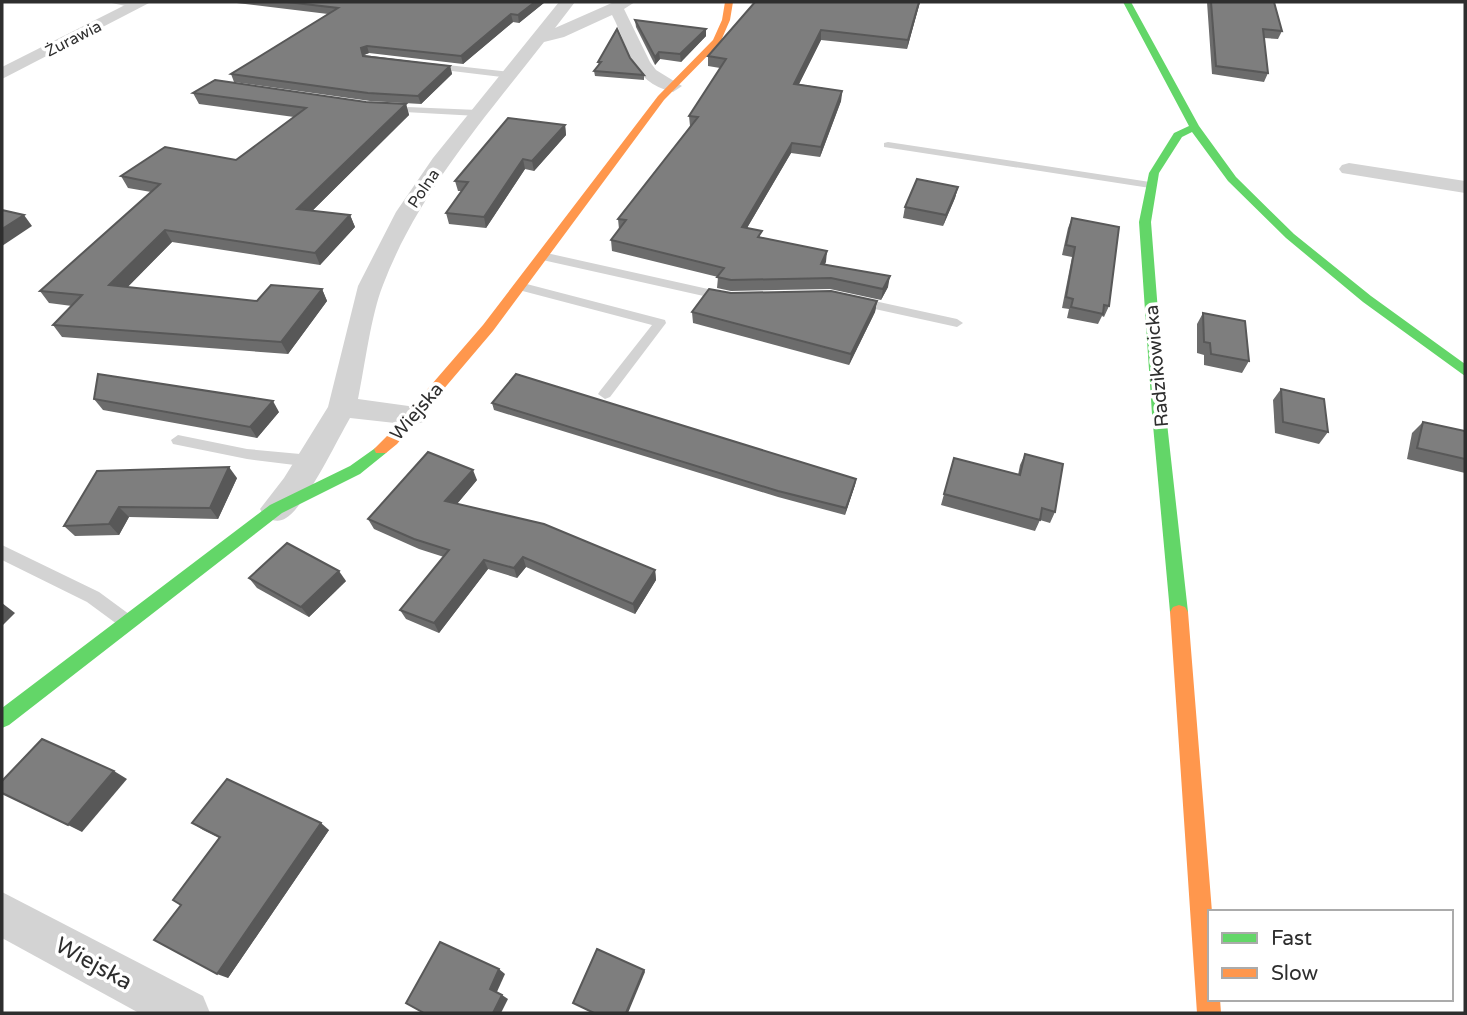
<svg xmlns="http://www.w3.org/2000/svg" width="1467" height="1015" font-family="'Varela Round',sans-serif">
<rect width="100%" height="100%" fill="#fff"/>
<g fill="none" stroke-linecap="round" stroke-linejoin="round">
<!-- lane -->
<g fill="#d3d3d3" fill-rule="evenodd">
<polygon points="107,2 124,2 139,6 135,8"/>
<polygon points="430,63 510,72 515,75 510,78 427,68 426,66"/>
<polygon points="383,106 478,110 483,113 478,116 386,111 383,110"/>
<polygon points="888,142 1150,182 1155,185 1150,188 884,147 884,143"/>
<polygon points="542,252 726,293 732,297 726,301 538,259 538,253"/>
<polygon points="519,282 665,320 666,323 610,397 605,399 598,394 600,391 652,325 515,289 513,286"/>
<polygon points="856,297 957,319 963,323 957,327 852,304 850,301"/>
<polygon points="178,435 247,449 311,455 319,461 311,467 247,459 173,444 171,440"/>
<polygon points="2,545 99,592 133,617 136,622 133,627 127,630 121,627 87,602 2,560"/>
</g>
<!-- street -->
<g fill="#d3d3d3" fill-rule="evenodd">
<polygon points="131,2 151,2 2,79 2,67"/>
<path d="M 559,2 L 575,2 L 555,28 L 614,2 L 635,2 L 624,9 L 650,62 L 656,70 L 682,86 L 673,92 C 629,81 630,49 612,15 L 564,37 L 544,42 C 485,118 418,193 383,285 C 371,315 365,365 358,399 L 423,408 L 427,415 L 423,422 L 413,425 L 350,418 C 337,440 306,506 286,518 C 279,523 272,520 265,518 L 260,509 L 284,478 L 328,407 L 358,286 L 396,212 L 433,158 Z"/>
<polygon points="1349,163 1465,181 1465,193 1342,173 1339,169 1342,165"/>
<polygon points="2,892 203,996 210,1013 139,1013 2,938"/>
</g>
<!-- fast -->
<g fill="#63d668" fill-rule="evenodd">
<polygon points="1123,2 1131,2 1199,126 1236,177 1294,234 1371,296 1465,364 1465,376 1363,302 1286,238 1228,181 1192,132 1182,137 1159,173 1151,222 1166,414 1188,612 1185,617 1179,619 1173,617 1170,612 1152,414 1139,222 1149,173 1174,133 1189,126"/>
<polygon points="381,444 386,445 388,449 386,453 360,474 282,513 9,725 2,728 2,708 270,505 350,466"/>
</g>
<!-- slow -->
<g fill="#ff974d" fill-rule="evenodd">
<polygon points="725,2 733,2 730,20 720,43 664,100 493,331 397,444 386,453 376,453 374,449 387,436 483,325 658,96 713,40 722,20"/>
<polygon points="1179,605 1185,607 1188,612 1212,912 1210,912 1210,999 1220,999 1221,1013 1197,1013 1170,612 1173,607"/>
</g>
</g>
<!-- wall -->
<g fill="#6c6c6c">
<polygon points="228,2 545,2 519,23 513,22 463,64 369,53 364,55 450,66 452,74 421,104 370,101 234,82 231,74 328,14"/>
<polygon points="920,2 907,49 821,40 799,84 842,91 841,101 820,157 791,153 747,228 762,238 827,251 824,265 888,287 881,300 830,289 731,291 717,288 718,277 612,251 611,240 619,229 618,219 691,126 690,126 689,116 720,68 708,66 708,56"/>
<polygon points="1207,2 1274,2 1282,31 1278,39 1264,38 1268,73 1264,82 1212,74"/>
<polygon points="635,20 706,36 681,62 660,59 655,65 636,27"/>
<polygon points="630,58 644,75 644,80 595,76 594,71 599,65 598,62"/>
<polygon points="193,93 406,104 409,115 312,211 350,215 355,227 320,265 172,242 127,287 257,301 322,289 327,301 288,354 62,337 53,325 72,306 49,303 40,291 151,192 128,188 121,176 236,160 294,117 199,104"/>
<polygon points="565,125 566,135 534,171 525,169 486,228 449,224 446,213 462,191 458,191 455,181"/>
<polygon points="958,187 955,198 943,226 903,218 905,207"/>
<polygon points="1072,218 1109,306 1104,317 1102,316 1098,324 1067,318 1069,309 1062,308 1072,257 1062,255 1068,228"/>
<polygon points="877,301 875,312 849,365 693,323 692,312"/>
<polygon points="1203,313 1249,361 1242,373 1204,365 1204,355 1197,353 1197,324"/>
<polygon points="1281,389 1328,432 1319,444 1275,433 1273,400"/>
<polygon points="94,399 279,412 257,438 103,410"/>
<polygon points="492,403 856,479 855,485 845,515 778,497 494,410"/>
<polygon points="1423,422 1465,431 1465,473 1407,459 1412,433"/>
<polygon points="1025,454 1055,512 1050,523 1040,520 1035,531 941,505 954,458 1018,475 1020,465"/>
<polygon points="97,471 237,478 218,519 129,517 119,535 75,536 64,526"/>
<polygon points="477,480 457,504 655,570 656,580 635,614 526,567 517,578 488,569 439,633 406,619 400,610 444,557 419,549 374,529 368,519"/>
<polygon points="249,578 346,581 309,617 257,588"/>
<polygon points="192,823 329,830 228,978 181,905 219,838 203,830"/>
</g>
<!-- shaded-wall -->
<g fill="#585858">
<polygon points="535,2 545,2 519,23 518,15"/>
<polygon points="919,2 920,2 907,49 908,40"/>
<polygon points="511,14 513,22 463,64 461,56"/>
<polygon points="706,29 706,36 681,62 680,54"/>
<polygon points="821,30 821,40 794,94 794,84"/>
<polygon points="367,46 369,53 364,55 366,64 361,48"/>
<polygon points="659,52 660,59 655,65 655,57"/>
<polygon points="450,66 452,74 421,104 418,96"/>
<polygon points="842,91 841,101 820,157 821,147"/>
<polygon points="406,104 409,115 302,221 297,209"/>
<polygon points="565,125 566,135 534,171 532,161"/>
<polygon points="792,143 791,153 741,238 742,227"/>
<polygon points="523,159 525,169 486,228 484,217"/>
<polygon points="958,187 955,198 943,226 946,215"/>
<polygon points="24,215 32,226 2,246 2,229"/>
<polygon points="350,215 355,227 320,265 315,253"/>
<polygon points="165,230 172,242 118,297 109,285"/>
<polygon points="827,251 826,262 820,275 821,264"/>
<polygon points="890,276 888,287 881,300 883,289"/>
<polygon points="322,289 327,301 288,354 281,342"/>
<polygon points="877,301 875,312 849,365 851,354"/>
<polygon points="273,401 279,412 257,438 250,427"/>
<polygon points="229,467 237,478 218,519 210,508"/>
<polygon points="473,470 477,480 450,512 445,501"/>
<polygon points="856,479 855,485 845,515 846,508"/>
<polygon points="119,507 129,517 119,535 109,524"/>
<polygon points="523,557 526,567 517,578 514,568"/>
<polygon points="484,560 488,569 439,633 434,623"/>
<polygon points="655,570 656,580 635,614 633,604"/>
<polygon points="339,571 346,581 309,617 301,607"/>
<polygon points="2,603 15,613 2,626"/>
<polygon points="114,771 127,779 82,832 68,825"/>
<polygon points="321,823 329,830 228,978 217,974"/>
<polygon points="499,969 505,974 496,994 490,989"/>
<polygon points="644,970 645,972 628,1013 626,1013"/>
<polygon points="502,995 508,999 501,1013 493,1013"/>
</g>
<!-- building -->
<g fill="#7e7e7e" stroke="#585858" stroke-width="2">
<polygon points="287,2 535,2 518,15 511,14 461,56 367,46 361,48 363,56 450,66 418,96 368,93 231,74 338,8"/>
<polygon points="755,2 919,2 908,40 821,30 794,84 842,91 821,147 792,143 742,227 762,231 758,237 827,251 821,264 890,276 883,289 831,278 731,280 717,277 724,268 611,240 626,220 618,219 698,117 689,116 726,59 708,56"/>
<polygon points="1211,2 1274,2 1282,31 1263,29 1268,73 1216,66"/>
<polygon points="635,20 706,29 680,54 659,52 655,57"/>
<polygon points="617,29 630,58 644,75 594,71 601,62 598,62"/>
<polygon points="215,80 366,102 406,104 297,209 350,215 315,253 165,230 109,285 257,301 271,285 322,289 281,342 53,325 82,295 40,291 160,184 121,176 165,147 236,160 306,108 193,93"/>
<polygon points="508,118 565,125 532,161 523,159 484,217 446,213 468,182 455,181"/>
<polygon points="917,179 958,187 946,215 905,207"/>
<polygon points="2,210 24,215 2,229"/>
<polygon points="1072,218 1119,227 1109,306 1104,305 1103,314 1071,307 1073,299 1066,297 1075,247 1066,245"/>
<polygon points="709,289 731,293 831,291 877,301 851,354 692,312"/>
<polygon points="1203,313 1245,321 1249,361 1211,354 1210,343 1204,342"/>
<polygon points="98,374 273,401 250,427 94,399"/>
<polygon points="516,374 856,479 846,508 778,491 492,403"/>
<polygon points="1281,389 1324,399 1328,432 1283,422"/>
<polygon points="1423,422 1465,431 1465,459 1417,448"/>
<polygon points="428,452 473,470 445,501 544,524 655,570 633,604 523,557 514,568 484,560 434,623 400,610 449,550 414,539 368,519"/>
<polygon points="1025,454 1063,464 1055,512 1042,508 1040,520 944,494 954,458 1020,475"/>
<polygon points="229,467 210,508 119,507 109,524 64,526 97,471"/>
<polygon points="287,543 339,571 301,607 249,578"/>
<polygon points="42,739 114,771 68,825 2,793 2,781"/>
<polygon points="227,779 321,823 217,974 154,940 181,905 173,900 220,837 192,823"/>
<polygon points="440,942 499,969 490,989 502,995 493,1013 421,1013 422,1012 406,1003"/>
<polygon points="597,949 644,970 626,1013 594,1013 573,1003"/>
</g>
<g text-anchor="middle" stroke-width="7" stroke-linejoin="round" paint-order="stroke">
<!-- far-street labels -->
<g font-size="16" fill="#2e2e2e" stroke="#fff">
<text transform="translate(73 38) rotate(-27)" y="6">Żurawia</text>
<text transform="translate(423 188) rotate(-56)" y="6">Polna</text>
</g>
<!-- street labels -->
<g font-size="19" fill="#2e2e2e" stroke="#fff">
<text transform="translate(1156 366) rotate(-95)" y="7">Radzikowicka</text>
<text transform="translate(416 411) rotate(-49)" y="7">Wiejska</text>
</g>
<!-- near-street labels -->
<g font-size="23" fill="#2e2e2e" stroke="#fff">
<text transform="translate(94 963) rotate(29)" y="8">Wiejska</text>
</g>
</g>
<!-- border -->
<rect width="1467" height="1015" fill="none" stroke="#2e2e2e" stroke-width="7"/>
<!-- legend -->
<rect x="1208" y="910" width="245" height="91" fill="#ffffff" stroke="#ababab" stroke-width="2"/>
<rect x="1222" y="933" width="35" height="10" fill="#63d668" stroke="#ababab" stroke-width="2"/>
<text x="1271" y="945" font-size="21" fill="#2e2e2e">Fast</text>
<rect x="1222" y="968" width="35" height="10" fill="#ff974d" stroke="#ababab" stroke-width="2"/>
<text x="1271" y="980" font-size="21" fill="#2e2e2e">Slow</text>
</svg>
